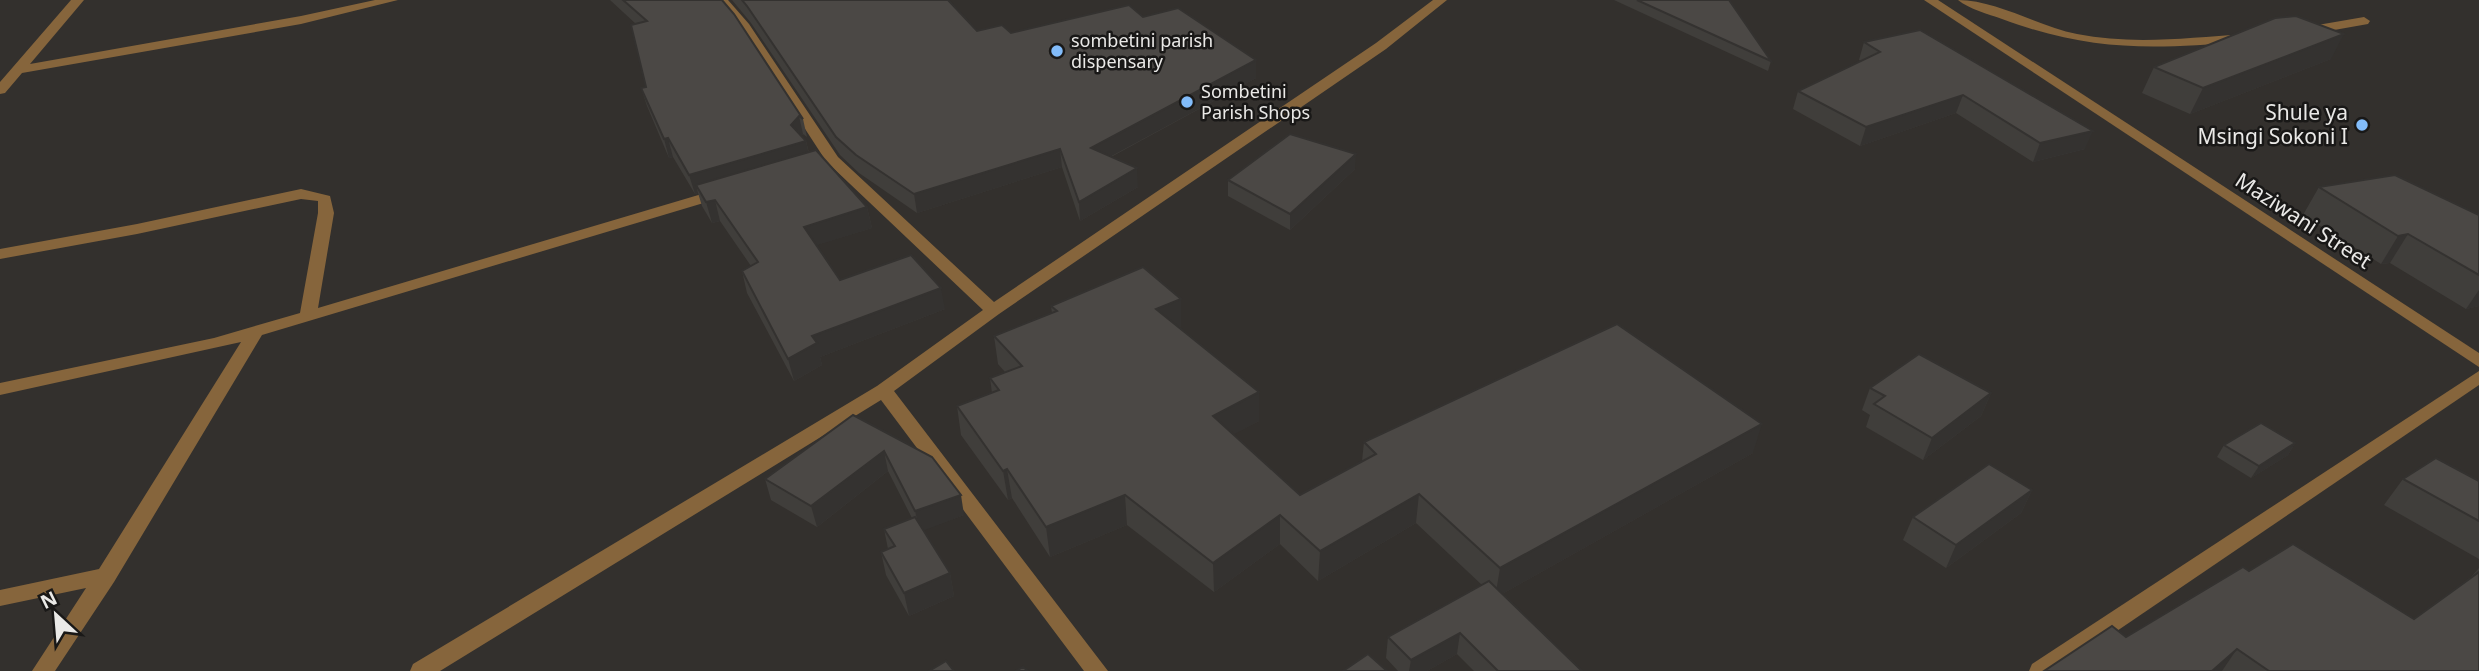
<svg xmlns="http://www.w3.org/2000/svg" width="2479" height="671" font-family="'Noto Sans',sans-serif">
<rect width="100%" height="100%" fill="#33302d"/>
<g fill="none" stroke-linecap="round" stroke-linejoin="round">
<!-- street -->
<g fill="#86653c" fill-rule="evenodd">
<polygon points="71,0 84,0 30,64 301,16 375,0 398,0 301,24 22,73 5,93 0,94 0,82"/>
<polygon points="715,0 728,0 749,24 838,157 994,302 1376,43 1433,0 1447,0 1386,49 999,314 894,391 1108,671 1084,671 881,400 440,671 410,671 413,664 877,386 983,310 830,165 806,172 801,171 801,165 824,158 740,29"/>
<polygon points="1924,0 1938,0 2479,353 2479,367"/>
<path d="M 1958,0 C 1996,0 2038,26 2077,34 C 2132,45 2188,38 2244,34 L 2250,38 L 2244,42 C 2150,49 2092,52 2002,19 C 1988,14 1969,9 1958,0 Z"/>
<polygon points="2364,17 2370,21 2368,24 2306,35 2300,31 2306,27"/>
<polygon points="722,188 727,190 730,193 727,196 262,335 114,582 55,671 32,671 86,588 0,606 0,590 99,569 241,342 0,395 0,383 214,338 300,313 318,213 318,201 301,199 137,234 0,259 0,249 137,224 301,189 330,196 334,213 318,308"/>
<polygon points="2479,371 2479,385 2058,671 2029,671 2032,664"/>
</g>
</g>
<!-- wall -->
<g fill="#403e3b">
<polygon points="610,0 722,0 803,119 807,137 803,134 801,136 806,141 809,153 867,207 872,228 816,245 840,280 945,309 820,357 822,365 794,381 747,293 742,271 751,266 720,221 712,223 702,206 698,193 695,194 673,157 669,158 647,106 641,88 646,87 636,24"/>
<polygon points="732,0 948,0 977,31 1011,33 1143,17 1256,78 1111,157 1138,187 1080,221 1062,167 917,213 859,173 840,155 751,23"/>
<polygon points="1614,0 1729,0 1771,61 1768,71"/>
<polygon points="1864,42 2085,149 2033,162 1956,113 1860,146 1793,109 1798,91 1861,61 1859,60"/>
<polygon points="2331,59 2190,114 2142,93 2154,67"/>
<polygon points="1355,169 1290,230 1228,196 1228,180"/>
<polygon points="2319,187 2479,215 2479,306 2466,309 2390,263 2381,264 2303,215"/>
<polygon points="1051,306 1181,326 1179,327 1259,421 1233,434 1300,495 1362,461 1364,442 1753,453 1502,594 1582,671 1474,671 1457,654 1427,671 1398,671 1386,658 1388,637 1482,585 1416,523 1318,581 1280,544 1214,592 1127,525 1050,557 1012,498 1008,500 961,435 957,406 992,393 990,378 1005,372 998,364 994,336 1052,313"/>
<polygon points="1870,388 1991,393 1981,416 1923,460 1866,427 1870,415 1862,410"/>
<polygon points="853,415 964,515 923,530 950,573 954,596 909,616 886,575 881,552 888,549 884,529 912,518 888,471 817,527 771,500 765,479"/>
<polygon points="2295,443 2288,455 2251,478 2217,457 2224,445"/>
<polygon points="2403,479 2479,481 2479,559 2384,505"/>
<polygon points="2032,490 2021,513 1946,568 1903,540 1913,517"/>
<polygon points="2479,568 2479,671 2044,671 2126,637 2249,571 2414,619 2471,577"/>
</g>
<!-- shaded-wall -->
<g fill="#343230">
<polygon points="2344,34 2331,59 2190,114 2203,88"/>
<polygon points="1256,60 1256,78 1093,166 1091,148"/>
<polygon points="1963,95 1956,113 1860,146 1866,127"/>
<polygon points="799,116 803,134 795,143 791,125"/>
<polygon points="2093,131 2085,149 2033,162 2040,143"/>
<polygon points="668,138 673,157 669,158 664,139"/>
<polygon points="806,141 810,159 696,185 698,193 695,194 689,175"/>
<polygon points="1060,149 1062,167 917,213 914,194"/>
<polygon points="1356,154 1355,169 1290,230 1290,214"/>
<polygon points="1137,168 1138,187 1080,221 1079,202"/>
<polygon points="715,200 720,221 712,223 706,202"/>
<polygon points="867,207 872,228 808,248 804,227"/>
<polygon points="2408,234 2390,263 2381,264 2398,236"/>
<polygon points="941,288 945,309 820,357 822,365 794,381 788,359 812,336"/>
<polygon points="2479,290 2479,306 2466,309"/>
<polygon points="1181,299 1181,326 1157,337 1156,309"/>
<polygon points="1259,392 1259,421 1214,445 1213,416"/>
<polygon points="1991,393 1981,416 1923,460 1932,438"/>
<polygon points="1762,424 1753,453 1495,598 1500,568"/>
<polygon points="2295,443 2288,455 2251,478 2259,466"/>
<polygon points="884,451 888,471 817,527 811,506"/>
<polygon points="1007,469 1012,498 1008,500 1003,471"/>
<polygon points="2032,490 2021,513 1946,568 1956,545"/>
<polygon points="1419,494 1416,523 1318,581 1320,551"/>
<polygon points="961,495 964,515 920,532 915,511"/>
<polygon points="1125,495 1127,525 1050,557 1046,527"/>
<polygon points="1280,515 1280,544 1214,592 1213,563"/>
<polygon points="950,573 954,596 909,616 904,593"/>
<polygon points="1460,633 1457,654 1427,671 1409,671 1411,660"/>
<polygon points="2237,649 2222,671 2212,671"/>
</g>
<!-- building -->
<g fill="#4b4845" stroke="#343230" stroke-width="2">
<polygon points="623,0 722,0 734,14 803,119 799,116 791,125 806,141 689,175 668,138 664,139 641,88 646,87 631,25 647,21"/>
<polygon points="742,0 948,0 977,31 1002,25 1011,33 1129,5 1143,17 1178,8 1256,60 1091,148 1137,168 1079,202 1060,149 914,194 856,155 836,137 747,6"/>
<polygon points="1637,0 1729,0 1771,61"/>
<polygon points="2296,16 2344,34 2203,88 2154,67 2275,18"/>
<polygon points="1920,30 2093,131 2040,143 1963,95 1866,127 1798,91 1880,52 1864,42"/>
<polygon points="1290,134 1356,154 1290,214 1228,180"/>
<polygon points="816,150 867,207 804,227 840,280 911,255 941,288 812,336 817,343 788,359 742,271 758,262 715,200 706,202 696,185"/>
<polygon points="2395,175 2479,215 2479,275 2408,234 2398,236 2319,187"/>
<polygon points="1143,267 1181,299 1156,309 1259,392 1213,416 1300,495 1376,454 1364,442 1617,324 1762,424 1500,568 1419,494 1320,551 1280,515 1213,563 1125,495 1046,527 1007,469 1003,471 957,406 999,390 990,378 1022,366 994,336 1057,311 1051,306"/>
<polygon points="1919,354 1991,393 1932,438 1874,404 1885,396 1870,388"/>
<polygon points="853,415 932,457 961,495 915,511 884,451 811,506 765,479"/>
<polygon points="2261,423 2295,443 2259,466 2224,445"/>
<polygon points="2436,458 2479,481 2479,521 2403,479"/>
<polygon points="1989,464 2032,490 1956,545 1913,517"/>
<polygon points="915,517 950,573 904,593 881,552 895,546 884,529"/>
<polygon points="2293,544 2414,619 2479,572 2479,671 2269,671 2237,649 2212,671 2044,671 2112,626 2126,637 2243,567 2249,571"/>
<polygon points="1489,581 1582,671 1498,671 1460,633 1411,660 1388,637"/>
<polygon points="1368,654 1387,671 1343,671"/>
<polygon points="946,661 954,671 929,671"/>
<polygon points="1023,667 1028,671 1016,671"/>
</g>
<!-- markers -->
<g fill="#82bcfa" stroke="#191817" stroke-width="2.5">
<circle cx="1057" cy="51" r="7"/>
<circle cx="1187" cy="102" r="7"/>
<circle cx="2362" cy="125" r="7"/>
</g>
<g text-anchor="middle" stroke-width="5" stroke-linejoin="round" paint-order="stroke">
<!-- far-poi labels -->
<g font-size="18" fill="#eae9e7" stroke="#191817" text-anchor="start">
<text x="1071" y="47">sombetini parish<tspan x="1071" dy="21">dispensary</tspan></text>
<text x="1201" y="98">Sombetini<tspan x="1201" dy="21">Parish Shops</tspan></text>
</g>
<!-- poi labels -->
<g font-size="21" fill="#eae9e7" stroke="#191817" text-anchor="end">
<text x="2348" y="120">Shule ya<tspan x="2348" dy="24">Msingi Sokoni I</tspan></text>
</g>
<!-- street labels -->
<g font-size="21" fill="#eae9e7" stroke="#191817">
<text transform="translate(2303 221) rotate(33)" y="7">Maziwani Street</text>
</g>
</g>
<!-- north arrow -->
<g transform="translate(56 615) rotate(334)" stroke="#191817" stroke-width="5" paint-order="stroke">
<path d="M0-5L12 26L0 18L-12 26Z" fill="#eae9e7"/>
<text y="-10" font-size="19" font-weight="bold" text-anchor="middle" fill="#eae9e7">N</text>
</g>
</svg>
